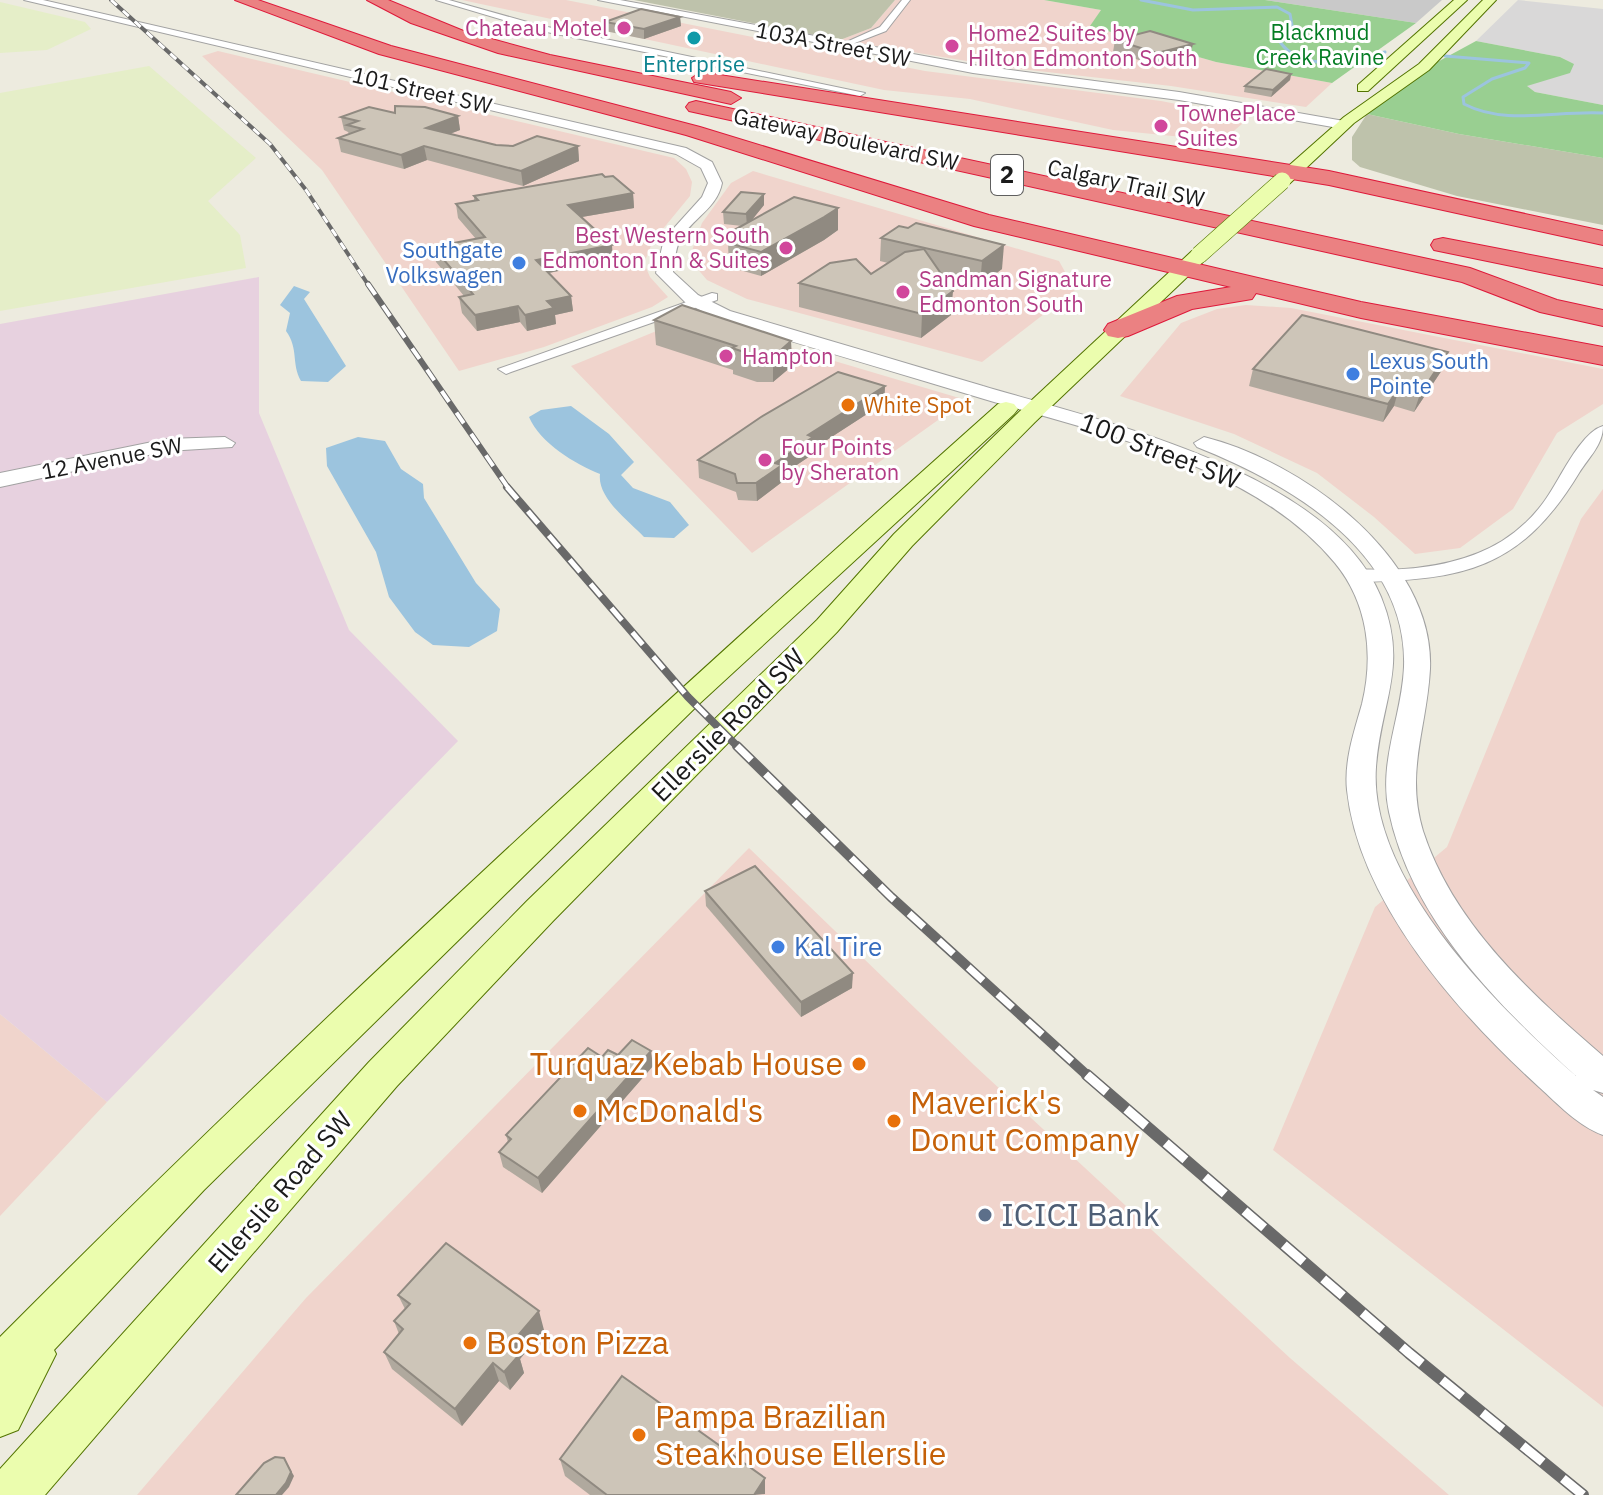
<svg xmlns="http://www.w3.org/2000/svg" width="1603" height="1495" font-family="'IBM Plex Sans',sans-serif">
<rect width="100%" height="100%" fill="#edebdf"/>
<!-- residential -->
<polygon fill="#d9d8d8" points="1518,0 1603,9 1603,105 1535,92 1526,86 1573,64 1560,57 1476,41"/>
<!-- commercial -->
<g fill="#f0d4cc">
<polygon points="462,0 566,0 925,71 1161,101 1249,118 1222,141 1113,130 970,99 884,90"/>
<polygon points="895,0 1044,0 1101,10 1091,26 1216,62 1332,83 1306,107 1171,86 1003,67 840,40 871,28"/>
<polygon points="218,51 674,158 686,169 692,182 690,196 653,241 644,263 650,277 668,297 652,307 544,347 459,371 322,170 202,56"/>
<polygon points="753,171 1059,261 1075,290 982,362 747,299 707,280 689,259 702,223 731,183"/>
<polygon points="1246,305 1291,308 1603,369 1603,404 1557,433 1513,509 1460,548 1415,554 1374,517 1317,473 1234,434 1120,396 1181,323 1217,309"/>
<polygon points="693,316 723,328 966,400 752,553 571,366"/>
<polygon points="1603,489 1603,1407 1273,1150 1375,907 1447,847 1581,519"/>
<polygon points="749,848 974,1065 1290,1358 1449,1495 137,1495 306,1298"/>
<polygon points="0,1014 107,1102 0,1216"/>
</g>
<!-- industrial -->
<polygon fill="#e7d1df" points="259,277 259,413 349,630 458,741 107,1102 0,1014 0,324"/>
<!-- religious -->
<polygon fill="#c9c9c9" points="1265,0 1442,0 1416,23"/>
<!-- construction -->
<g fill="#bec2ab">
<polygon points="634,0 895,0 871,28 840,40"/>
<polygon points="1367,114 1459,134 1603,158 1603,225 1457,196 1360,167 1352,160 1352,137"/>
</g>
<!-- farmland -->
<g fill="#e5eec8">
<polygon points="0,2 85,22 91,29 47,50 0,53"/>
<polygon points="149,66 256,158 208,201 240,235 246,268 0,311 0,93"/>
</g>
<!-- forest -->
<g fill="#99cf91">
<polygon points="1044,0 1265,0 1416,23 1332,83 1216,62 1090,26 1101,10"/>
<polygon points="1476,41 1560,57 1574,64 1570,73 1527,86 1535,92 1603,105 1603,158 1459,134 1367,114 1430,66"/>
</g>
<!-- water -->
<g fill="#9cc4de">
<path d="M 294,286 L 310,292 L 304,299 L 346,366 L 328,382 L 301,381 C 291,363 299,349 286,331 L 290,313 L 280,305 Z"/>
<path d="M 571,406 L 609,434 L 634,462 L 621,475 L 633,488 L 670,502 L 689,525 L 674,538 L 644,537 C 629,521 597,498 600,474 C 575,464 540,443 529,417 L 541,410 Z"/>
<polygon points="358,437 385,441 401,469 423,484 424,498 476,583 500,609 497,631 469,647 433,645 415,632 389,597 376,552 327,466 326,448"/>
</g>
<g fill="none" stroke-linecap="round" stroke-linejoin="round">
<!-- stream -->
<g stroke="#9cc4de" stroke-width="3">
<path d="M 1141,0 L 1193,10 L 1277,7 L 1290,14 L 1292,25 L 1280,42 C 1304,75 1351,59 1385,52"/>
<path d="M 1445,56 L 1529,63 L 1525,68 L 1492,79 L 1463,97 L 1464,104 C 1506,126 1557,110 1603,113"/>
</g>
<!-- minor casing -->
<g stroke="#a2a2a2" stroke-width="2">
<g id="minor">
<polygon points="436,0 449,0 538,25 865,93 860,96 537,30"/>
<polygon points="902,0 910,0 886,31 842,48 842,44 880,27"/>
<polygon points="712,293 717,294 717,300 511,372 506,374 498,369"/>
<path d="M 1603,426 C 1603,445 1589,457 1579,473 C 1521,569 1464,580 1357,582 L 1348,576 C 1356,567 1371,570 1383,570 C 1424,569 1466,563 1502,541 C 1518,531 1532,518 1543,503 C 1558,484 1579,433 1603,426 Z"/>
</g>
</g>
<!-- tertiary casing -->
<g stroke="#a2a2a2" stroke-width="2">
<g id="tertiary">
<path d="M 24,0 L 43,0 L 686,148 L 712,162 L 722,183 C 717,209 692,218 680,240 C 675,250 675,261 673,272 L 698,295 L 730,311 C 815,336 899,361 983,386 C 1100,421 1329,471 1381,597 C 1409,666 1381,700 1376,767 C 1368,879 1498,1007 1576,1076 C 1497,1004 1412,920 1389,812 C 1378,762 1402,716 1404,667 C 1408,552 1290,484 1197,447 L 1194,443 L 1204,437 C 1301,461 1435,558 1430,669 C 1427,728 1405,771 1423,831 C 1453,924 1532,995 1603,1056 L 1603,1093 L 1593,1090 L 1603,1097 L 1603,1135 C 1578,1126 1558,1104 1539,1087 C 1459,1014 1359,903 1347,790 C 1344,761 1354,732 1362,704 C 1374,655 1368,603 1335,563 C 1254,465 1101,434 984,399 C 895,372 806,346 718,319 L 686,303 L 656,273 L 664,239 L 702,197 L 708,183 L 701,168 L 676,154 Z"/>
<polygon points="598,0 620,0 973,65 1179,92 1344,121 1351,125 1344,129 1179,100 973,73"/>
<polygon points="225,437 235,443 232,447 167,451 0,487 0,473 167,439"/>
</g>
</g>
<!-- secondary casing -->
<g stroke="#537400" stroke-width="2">
<g id="secondary">
<polygon points="1454,0 1467,0 1368,91 1358,91 1358,85"/>
<polygon points="1483,0 1496,0 1429,70 1354,123 1288,185 1276,185 1274,181 1276,177 1344,117 1419,64"/>
<polygon points="1199,249 1206,251 1208,255 1206,259 1035,422 912,546 837,632 553,921 397,1086 45,1495 0,1495 0,1469 369,1062 527,901 817,620 894,534 1019,412 1192,251"/>
<path d="M 1006,402 L 1014,404 L 1018,409 L 1014,414 L 699,704 L 204,1190 L 54,1350 L 56,1354 L 18,1430 L 0,1437 L 0,1337 C 321,1014 658,707 998,404 Z"/>
</g>
</g>
<!-- motorway casing -->
<g stroke="#de193a" stroke-width="2">
<g id="motorway">
<polygon points="235,0 258,0 391,46 700,127 989,215 1361,302 1603,347 1603,365 1361,318 1256,293 1252,299 1192,309 1128,336 1118,338 1108,336 1104,330 1108,324 1177,296 1231,287 974,226 686,135 379,54"/>
<polygon points="367,0 388,0 466,32 550,55 731,92 741,98 731,104 498,53 411,23"/>
<polygon points="701,72 1329,171 1603,231 1603,245 1329,185 694,82 692,78"/>
<polygon points="696,101 1470,268 1557,300 1603,310 1603,326 1540,312 1462,282 689,111 686,107 689,103"/>
<polygon points="1443,238 1603,269 1603,285 1434,250 1431,245 1434,240"/>
</g>
</g>
<!-- minor -->
<use href="#minor" fill="#fff" fill-rule="evenodd"/>
<!-- tertiary -->
<use href="#tertiary" fill="#fff" fill-rule="evenodd"/>
<!-- secondary -->
<use href="#secondary" fill="#ebfdae" fill-rule="evenodd"/>
<!-- motorway -->
<use href="#motorway" fill="#eb8182" fill-rule="evenodd"/>
<!-- rail-far4 casing -->
<g stroke="#696969" stroke-width="4">
<polyline id="rail-far4" points="111,0 270,144 306,190 369,286"/>
</g>
<!-- rail-far3 casing -->
<g stroke="#696969" stroke-width="6">
<polyline id="rail-far3" points="368,284 509,489"/>
</g>
<!-- rail-far2 casing -->
<g stroke="#696969" stroke-width="8">
<polyline id="rail-far2" points="507,487 688,697 739,748"/>
</g>
<!-- rail-far1 casing -->
<g stroke="#696969" stroke-width="10">
<polyline id="rail-far1" points="737,746 891,897 1089,1077"/>
</g>
<!-- rail casing -->
<g stroke="#696969" stroke-width="12">
<polyline id="rail" points="1087,1075 1409,1353 1583,1495"/>
</g>
<!-- rail-far4 -->
<use href="#rail-far4" stroke="#fff" stroke-width="3" stroke-dasharray="8" stroke-linecap="butt"/>
<!-- rail-far3 -->
<use href="#rail-far3" stroke="#fff" stroke-width="4" stroke-dasharray="13" stroke-linecap="butt"/>
<!-- rail-far2 -->
<use href="#rail-far2" stroke="#fff" stroke-width="5" stroke-dasharray="16" stroke-linecap="butt"/>
<!-- rail-far1 -->
<use href="#rail-far1" stroke="#fff" stroke-width="7" stroke-dasharray="20" stroke-linecap="butt"/>
<!-- rail -->
<use href="#rail" stroke="#fff" stroke-width="9" stroke-dasharray="26" stroke-linecap="butt"/>
<!-- secondary-bridge casing -->
<g stroke="#537400" stroke-width="18" stroke-linecap="butt">
<polyline id="secondary-bridge" points="1199,255 1282,181"/>
</g>
<!-- secondary-bridge -->
<use href="#secondary-bridge" stroke="#ebfdae" stroke-width="17"/>
</g>
<!-- wall -->
<g fill="#b0a99e">
<polygon points="680,17 681,26 644,39 605,31 605,22"/>
<polygon points="1115,40 1190,56 1155,65 1113,52"/>
<polygon points="1291,74 1290,80 1271,97 1244,92 1245,86"/>
<polygon points="395,113 458,116 460,130 450,134 496,145 578,146 579,161 523,186 427,160 404,169 341,152 338,138 349,134 348,132 344,130 341,117"/>
<polygon points="605,177 633,193 634,208 582,217 613,260 549,273 571,296 573,311 555,315 556,324 527,331 520,322 477,331 462,313 459,297 464,296 436,262 433,247 476,239 458,218 456,204 474,201 474,196"/>
<polygon points="764,205 751,221 838,230 824,240 761,276 729,267 728,243 736,239 736,229 742,226 724,224 723,212"/>
<polygon points="899,226 1002,269 980,285 943,276 951,315 921,338 799,307 799,283 871,274 888,263 880,261 881,238"/>
<polygon points="654,320 791,341 792,366 773,382 757,382 733,374 733,370 656,345"/>
<polygon points="1448,352 1442,370 1414,412 1394,406 1383,422 1249,386 1253,369"/>
<polygon points="885,386 884,403 813,449 813,454 782,475 782,482 757,501 738,500 736,492 699,478 698,460"/>
<polygon points="705,891 852,988 801,1017 706,906"/>
<polygon points="618,1055 653,1066 542,1193 503,1167 499,1152 508,1142 506,1135 602,1057"/>
<polygon points="398,1295 544,1330 520,1359 524,1373 510,1390 499,1381 462,1426 392,1369 384,1352 399,1334 394,1321 405,1309"/>
<polygon points="560,1459 765,1478 765,1494 590,1495 565,1476"/>
</g>
<!-- shaded-wall -->
<g fill="#908a81">
<polygon points="680,17 681,26 644,39 644,29"/>
<polygon points="1193,44 1190,56 1155,65 1157,53"/>
<polygon points="1291,74 1290,80 1271,97 1273,90"/>
<polygon points="458,116 460,130 428,142 426,128"/>
<polygon points="424,146 427,160 404,169 401,155"/>
<polygon points="578,146 579,161 523,186 521,171"/>
<polygon points="633,193 634,208 570,219 568,205"/>
<polygon points="764,194 764,205 747,226 746,214"/>
<polygon points="838,208 838,230 824,240 761,276 761,252"/>
<polygon points="612,245 613,260 538,275 536,260"/>
<polygon points="1004,245 1002,269 980,285 982,261"/>
<polygon points="953,291 951,315 921,338 922,314"/>
<polygon points="571,296 573,311 555,315 556,324 527,331 525,315 547,301"/>
<polygon points="518,306 520,322 477,331 475,315"/>
<polygon points="791,341 792,366 773,382 773,357"/>
<polygon points="1448,352 1442,370 1414,412 1420,394"/>
<polygon points="885,386 884,403 813,449 813,454 782,475 782,482 757,501 756,483 775,463 808,435"/>
<polygon points="1399,388 1394,406 1383,422 1388,404"/>
<polygon points="853,973 852,988 801,1017 801,1002"/>
<polygon points="651,1051 653,1066 542,1193 538,1178"/>
<polygon points="539,1311 544,1330 520,1359 524,1373 510,1390 504,1372 508,1347"/>
<polygon points="493,1363 499,1381 462,1426 455,1409"/>
<polygon points="284,1458 294,1476 289,1487 282,1495 276,1495"/>
<polygon points="765,1478 765,1494 754,1495"/>
</g>
<!-- building -->
<g fill="#cdc5b8" stroke="#908a81" stroke-width="2">
<polygon points="641,9 680,17 644,29 605,22"/>
<polygon points="1150,31 1193,44 1157,53 1115,40"/>
<polygon points="1266,69 1291,74 1273,90 1245,86"/>
<polygon points="395,106 425,107 458,116 426,128 496,145 513,146 537,136 578,146 521,171 424,146 401,155 338,138 363,129 347,125 358,121 341,117 369,107 395,113"/>
<polygon points="602,174 605,177 613,176 633,193 568,205 612,245 536,260 571,296 547,301 554,308 525,315 518,306 475,315 459,297 473,294 433,247 485,237 456,204 478,200 474,196"/>
<polygon points="741,192 764,194 746,214 723,212"/>
<polygon points="794,197 838,208 824,217 761,252 728,243 747,232 736,229"/>
<polygon points="916,223 1004,245 982,261 881,238 899,226 908,228"/>
<polygon points="924,249 953,291 922,314 799,283 830,263 856,259 871,274 905,252"/>
<polygon points="682,305 791,341 773,357 756,356 732,348 736,346 654,320"/>
<polygon points="1302,315 1448,352 1420,394 1399,388 1388,404 1253,369"/>
<polygon points="838,372 885,386 808,435 813,437 775,463 782,465 756,483 737,483 735,474 698,460 761,417"/>
<polygon points="755,866 853,973 801,1002 705,891"/>
<polygon points="632,1040 651,1051 538,1178 499,1152 511,1139 506,1135 588,1048 602,1057 608,1050 618,1055"/>
<polygon points="446,1243 539,1311 508,1347 519,1355 504,1372 493,1363 455,1409 384,1352 403,1329 394,1321 410,1304 398,1295"/>
<polygon points="622,1376 765,1478 754,1495 607,1495 560,1459"/>
<polygon points="275,1457 284,1458 291,1472 286,1483 276,1495 236,1495 264,1463"/>
</g>
<!-- markers -->
<g fill="#d1479c" stroke="#fff" stroke-width="3">
<circle cx="624" cy="28" r="8"/>
<circle cx="952" cy="46" r="8"/>
<circle cx="1161" cy="126" r="8"/>
<circle cx="786" cy="248" r="8"/>
<circle cx="903" cy="292" r="8"/>
<circle cx="726" cy="356" r="8"/>
<circle cx="765" cy="460" r="8"/>
</g>
<circle fill="#0f9aa8" stroke="#fff" stroke-width="3" cx="694" cy="38" r="8"/>
<g fill="#3f7fe0" stroke="#fff" stroke-width="3">
<circle cx="519" cy="263" r="8"/>
<circle cx="1353" cy="374" r="8"/>
<circle cx="778" cy="947" r="8"/>
</g>
<g fill="#e8710a" stroke="#fff" stroke-width="3">
<circle cx="848" cy="405" r="8"/>
<circle cx="859" cy="1064" r="8"/>
<circle cx="580" cy="1111" r="8"/>
<circle cx="894" cy="1121" r="8"/>
<circle cx="470" cy="1343" r="8"/>
<circle cx="639" cy="1435" r="8"/>
</g>
<circle fill="#5c6f8a" stroke="#fff" stroke-width="3" cx="985" cy="1215" r="8"/>
<g text-anchor="middle" stroke-width="6" stroke-linejoin="round" paint-order="stroke">
<!-- far-hotel labels -->
<g font-size="22" fill="#b23c85" stroke="#fff" text-anchor="start">
<text x="608" y="36" text-anchor="end">Chateau Motel</text>
<text x="968" y="41">Home2 Suites by<tspan x="968" dy="25">Hilton Edmonton South</tspan></text>
<text x="1177" y="121">TownePlace<tspan x="1177" dy="25">Suites</tspan></text>
<text x="770" y="243" text-anchor="end">Best Western South<tspan x="770" dy="25">Edmonton Inn &amp; Suites</tspan></text>
<text x="919" y="287">Sandman Signature<tspan x="919" dy="25">Edmonton South</tspan></text>
<text x="742" y="364">Hampton</text>
<text x="781" y="455">Four Points<tspan x="781" dy="25">by Sheraton</tspan></text>
</g>
<!-- far-park labels -->
<g font-size="22" fill="#057d24" stroke="#fff">
<text x="1320" y="40">Blackmud<tspan x="1320" dy="25">Creek Ravine</tspan></text>
</g>
<!-- far-street labels -->
<g font-size="22" fill="#1b1b1b" stroke="#fff">
<text transform="translate(833 44) rotate(11)" y="8">103A Street SW</text>
<text transform="translate(422 90) rotate(13)" y="8">101 Street SW</text>
<text transform="translate(846 139) rotate(12)" y="8">Gateway Boulevard SW</text>
<text transform="translate(1126 183) rotate(12)" y="8">Calgary Trail SW</text>
<text transform="translate(112 458) rotate(-11)" y="8">12 Avenue SW</text>
</g>
<!-- far-culture labels -->
<g font-size="22" fill="#0d838f" stroke="#fff">
<text x="694" y="72">Enterprise</text>
</g>
<!-- far-shop labels -->
<g font-size="22" fill="#366cbe" stroke="#fff" text-anchor="end">
<text x="503" y="258">Southgate<tspan x="503" dy="25">Volkswagen</tspan></text>
<text x="1369" y="369" text-anchor="start">Lexus South<tspan x="1369" dy="25">Pointe</tspan></text>
</g>
<!-- far-food labels -->
<g font-size="22" fill="#c56008" stroke="#fff" text-anchor="start">
<text x="864" y="413">White Spot</text>
</g>
<!-- shield labels -->
<rect fill="#fff" stroke="#5f5f5f" stroke-width="2" x="991" y="155" width="32" height="40" rx="6"/>
<g font-size="24" font-weight="bold" fill="#1b1b1b">
<text x="1007" y="183">2</text>
</g>
<!-- street labels -->
<g font-size="26" fill="#1b1b1b" stroke="#fff">
<text transform="translate(1160 451) rotate(21)" y="9">100 Street SW</text>
<text transform="translate(728 725) rotate(-45)" y="9">Ellerslie Road SW</text>
<text transform="translate(280 1192) rotate(-49)" y="9">Ellerslie Road SW</text>
</g>
<!-- shop labels -->
<g font-size="26" fill="#366cbe" stroke="#fff" text-anchor="start">
<text x="794" y="956">Kal Tire</text>
</g>
<!-- near-food labels -->
<g font-size="32" fill="#c56008" stroke="#fff" text-anchor="start">
<text x="843" y="1075" text-anchor="end">Turquaz Kebab House</text>
<text x="910" y="1114">Maverick's<tspan x="910" dy="37">Donut Company</tspan></text>
<text x="596" y="1122">McDonald's</text>
<text x="486" y="1354">Boston Pizza</text>
<text x="655" y="1428">Pampa Brazilian<tspan x="655" dy="37">Steakhouse Ellerslie</tspan></text>
</g>
<!-- near-service labels -->
<g font-size="32" fill="#4e5e75" stroke="#fff" text-anchor="start">
<text x="1001" y="1226">ICICI Bank</text>
</g>
</g>
</svg>
